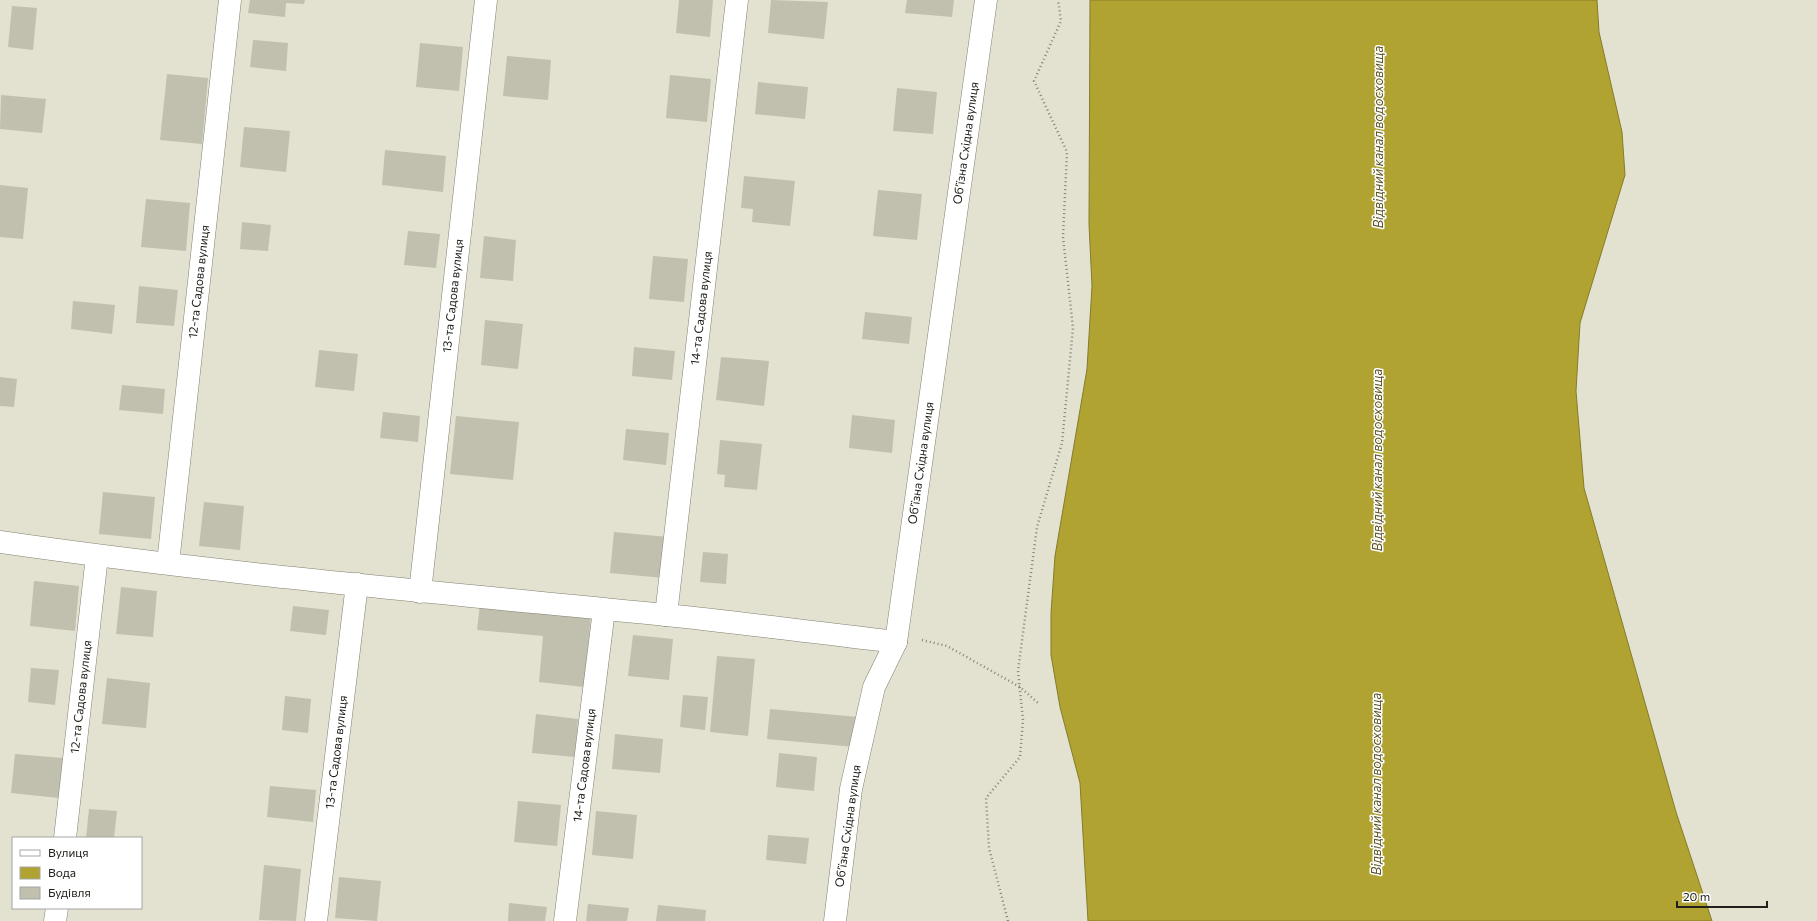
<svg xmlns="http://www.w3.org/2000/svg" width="1817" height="921" font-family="Commissioner,sans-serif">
<rect width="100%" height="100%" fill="#e3e1d0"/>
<!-- water -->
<polygon fill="#b0a332" stroke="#857c2b" points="1090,0 1597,0 1599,32 1622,132 1625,175 1580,323 1576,391 1584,488 1676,812 1712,921 1088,921 1080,783 1060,707 1051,655 1051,613 1055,556 1087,369 1092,286 1089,224"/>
<!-- building -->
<g fill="#c1c0af">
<polygon points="250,0 305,0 304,4 286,3 285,17 248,13"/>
<polygon points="679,0 713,0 710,37 676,33"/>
<polygon points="771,0 828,2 824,39 768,33"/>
<polygon points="907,0 954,0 952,17 905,13"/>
<polygon points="12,6 37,8 33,50 8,47"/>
<polygon points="253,40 288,43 286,71 250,67"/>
<polygon points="420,43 463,47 459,91 416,87"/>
<polygon points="507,56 551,60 548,100 503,96"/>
<polygon points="167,74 208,78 202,144 160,140"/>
<polygon points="670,75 711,79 707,122 666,118"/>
<polygon points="758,82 808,87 805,119 755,114"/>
<polygon points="897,88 937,92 933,134 893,131"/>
<polygon points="1,95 46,99 42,133 0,129"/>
<polygon points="244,127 290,131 286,172 240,167"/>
<polygon points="385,150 446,156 443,192 382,185"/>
<polygon points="744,176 795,181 790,226 752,222 753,209 741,208"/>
<polygon points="0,185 28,188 23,239 0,237"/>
<polygon points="878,190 922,194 917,240 873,236"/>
<polygon points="146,199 190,203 186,251 141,247"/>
<polygon points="242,222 271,225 268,251 240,249"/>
<polygon points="408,231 440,234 436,268 404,265"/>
<polygon points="484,236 516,240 513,281 480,278"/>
<polygon points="653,256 688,259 684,302 649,299"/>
<polygon points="139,286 178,290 174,326 136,323"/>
<polygon points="73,301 115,305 112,334 71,329"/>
<polygon points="865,312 912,317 909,344 862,339"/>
<polygon points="485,320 523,324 518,369 481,365"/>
<polygon points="634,347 675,351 672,380 632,376"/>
<polygon points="319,350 358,354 354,391 315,387"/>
<polygon points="721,357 769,361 764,406 716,400"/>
<polygon points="0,377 17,379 14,407 0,406"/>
<polygon points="122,385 165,389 163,414 119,410"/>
<polygon points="383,412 420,416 418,442 380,438"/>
<polygon points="852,415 895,420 892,453 849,448"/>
<polygon points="456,416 519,422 513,480 450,474"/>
<polygon points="626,429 669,433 666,465 623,460"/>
<polygon points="720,440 762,444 757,490 724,487 725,475 717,474"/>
<polygon points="103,492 155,497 151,539 99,534"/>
<polygon points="204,502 244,506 240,550 199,546"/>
<polygon points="614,532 668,537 664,578 610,573"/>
<polygon points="703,552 728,554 726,584 700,582"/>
<polygon points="34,581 79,586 75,631 30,626"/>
<polygon points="121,587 157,591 153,637 116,634"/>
<polygon points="480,604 591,615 584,687 539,682 543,636 477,630"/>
<polygon points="293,606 329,610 326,635 290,631"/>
<polygon points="633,635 673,639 669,680 628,676"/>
<polygon points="717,656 755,659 748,736 710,732"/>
<polygon points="31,668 59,670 55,705 28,702"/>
<polygon points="107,678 150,683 146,728 102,724"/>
<polygon points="683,695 708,697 705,730 680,727"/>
<polygon points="285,696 311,699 308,733 282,730"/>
<polygon points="770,709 858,717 855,747 767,739"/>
<polygon points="536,714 578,719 575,757 532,753"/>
<polygon points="615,734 663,739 660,773 612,769"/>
<polygon points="779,753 817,757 814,791 776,787"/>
<polygon points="15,754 63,758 59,798 11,793"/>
<polygon points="270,786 316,790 313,822 267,817"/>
<polygon points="518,801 561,805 557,846 514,842"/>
<polygon points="89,809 117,811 114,838 86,838"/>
<polygon points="596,811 637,815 633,859 592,855"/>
<polygon points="768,835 809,838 806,864 766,860"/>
<polygon points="264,865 301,869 296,921 259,920"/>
<polygon points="339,877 381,881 377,921 335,918"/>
<polygon points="509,903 547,907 545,921 508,921"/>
<polygon points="588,904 629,908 627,921 586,921"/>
<polygon points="658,905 706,910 705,921 656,921"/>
</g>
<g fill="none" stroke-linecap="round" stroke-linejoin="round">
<!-- street casing -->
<g stroke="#828071" stroke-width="23">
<g id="street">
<path d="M 0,542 C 221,574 444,593 666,615 C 743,623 819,633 896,642"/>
<path id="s1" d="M 168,563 L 230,0"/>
<path id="s2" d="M 420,592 L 486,0"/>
<path id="s3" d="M 666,615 L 737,0"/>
<path id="s4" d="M 65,838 L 97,556"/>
<polyline points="55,921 57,908"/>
<path id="s5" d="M 316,921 L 357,584"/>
<path id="s6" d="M 565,921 L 604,610"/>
<polyline points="835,921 851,789 874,687 896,642 986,0"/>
</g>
</g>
<!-- path -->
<g stroke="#858377" stroke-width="2.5" stroke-dasharray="1 3" stroke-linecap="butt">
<polyline points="922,640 947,646 1020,687 1038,703"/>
<polyline points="1008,921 989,848 986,798 1020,757 1023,720 1018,671 1037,527 1062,443 1073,328 1063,237 1067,152 1034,81 1061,21 1058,0"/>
</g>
<!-- street -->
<use href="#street" stroke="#fff" stroke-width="22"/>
</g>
<g text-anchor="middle" stroke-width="3" stroke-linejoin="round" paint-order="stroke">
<!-- street labels -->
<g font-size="12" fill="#21201a" stroke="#fff">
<text transform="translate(966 143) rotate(-82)" y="4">Обʼїзна Східна вулиця</text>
<text dy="4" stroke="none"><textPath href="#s1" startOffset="283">12-та Садова вулиця</textPath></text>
<text dy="4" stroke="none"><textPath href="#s2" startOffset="298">13-та Садова вулиця</textPath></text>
<text dy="4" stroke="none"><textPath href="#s3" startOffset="309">14-та Садова вулиця</textPath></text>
<text transform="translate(921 463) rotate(-82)" y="4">Обʼїзна Східна вулиця</text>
<text dy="4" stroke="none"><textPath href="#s4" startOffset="142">12-та Садова вулиця</textPath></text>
<text dy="4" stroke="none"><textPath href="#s5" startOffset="170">13-та Садова вулиця</textPath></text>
<text dy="4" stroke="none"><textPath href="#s6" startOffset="157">14-та Садова вулиця</textPath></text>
<text transform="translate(848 826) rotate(-82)" y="4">Обʼїзна Східна вулиця</text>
</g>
<!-- water labels -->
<g font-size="13" font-style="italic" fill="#5b5529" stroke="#fff">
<text transform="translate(1378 137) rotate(-90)" y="5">Відвідний канал водосховища</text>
<text transform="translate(1377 460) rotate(-90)" y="5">Відвідний канал водосховища</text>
<text transform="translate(1376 784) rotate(-90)" y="5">Відвідний канал водосховища</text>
</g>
</g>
<!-- legend -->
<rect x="12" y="837" width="130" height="72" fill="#ffffff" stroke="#a6a6a3"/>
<rect x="20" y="850" width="20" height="6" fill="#ffffff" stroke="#a6a6a3"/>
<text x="48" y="857" font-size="12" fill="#21201a">Вулиця</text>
<rect x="20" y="867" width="20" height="12" fill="#b0a332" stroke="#a6a6a3"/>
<text x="48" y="877" font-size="12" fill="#21201a">Вода</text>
<rect x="20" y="887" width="20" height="12" fill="#c1c0af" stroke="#a6a6a3"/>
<text x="48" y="897" font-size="12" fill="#21201a">Будівля</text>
<!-- scale -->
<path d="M1677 901v6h90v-6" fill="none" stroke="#21201a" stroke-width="2"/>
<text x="1683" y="901" font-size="12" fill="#21201a" stroke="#ffffff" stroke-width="3" paint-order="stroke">20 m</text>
</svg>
